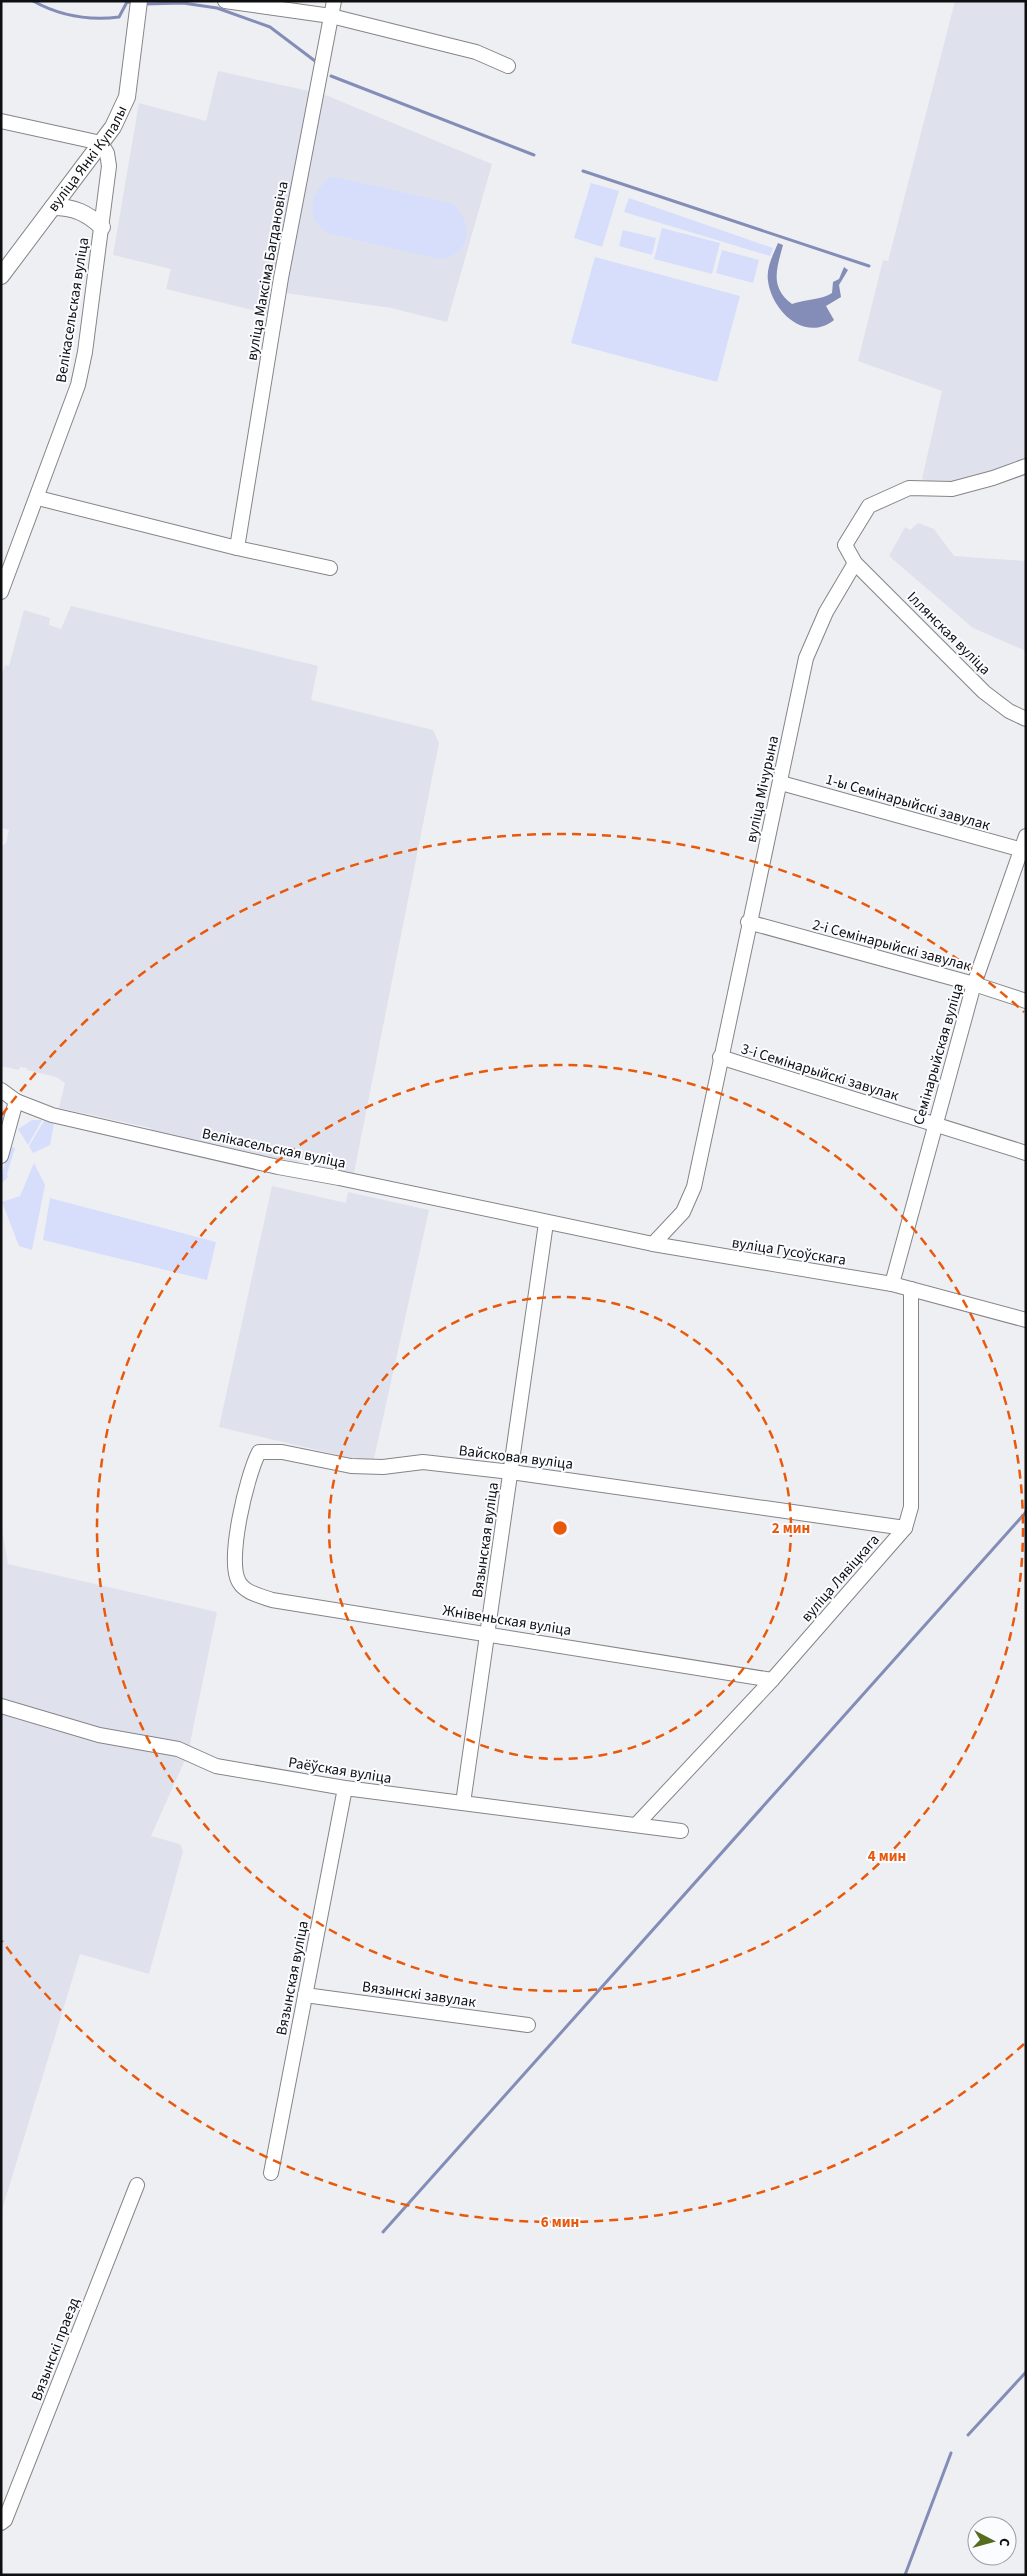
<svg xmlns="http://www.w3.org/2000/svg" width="1027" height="2576" font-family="'Source Sans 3',sans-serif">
<rect width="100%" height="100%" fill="#eeeff3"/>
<!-- built -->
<g fill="#dfe2ed">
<polygon points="955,1 1026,1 1026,461 950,486 930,482 922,479 942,391 858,361 883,260 888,261"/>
<polygon points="218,71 323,94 492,164 447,322 391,308 286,293 280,317 166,289 171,269 113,255 139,103 206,121"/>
<polygon points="918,523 934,529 954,556 1026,561 1026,651 973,628 889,556 905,527 910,530"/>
<polygon points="71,606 318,666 311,700 433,730 439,743 354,1173 318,1168 316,1161 304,1158 297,1165 150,1132 151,1128 59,1108 65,1083 56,1077 27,1070 27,1068 20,1067 19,1070 1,1066 1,847 6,843 9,830 1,828 1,678 5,665 9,666 24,610 50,618 49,625 61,629"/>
<polygon points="272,1186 346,1203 348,1192 429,1210 373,1463 219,1427"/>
<polygon points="1,1525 8,1564 217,1612 188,1753 151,1836 180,1844 183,1851 149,1974 80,1954 1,2213"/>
</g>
<!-- green -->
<g fill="#d7defc">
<path d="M 329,177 L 336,177 L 454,204 C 473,225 472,256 439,259 L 330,234 C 303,219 310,196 329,177 Z"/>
<polygon points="591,183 619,191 602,247 574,238"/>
<polygon points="629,198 773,248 770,256 624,212"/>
<polygon points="662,228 720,243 712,274 654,259"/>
<polygon points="623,230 656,238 652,255 619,246"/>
<polygon points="722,250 759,260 753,283 716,273"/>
<polygon points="595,257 740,296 717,382 571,343"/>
<polygon points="32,1120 42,1120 28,1145 18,1129"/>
<polygon points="44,1121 54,1123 50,1145 33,1153 29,1146"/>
<polygon points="11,1147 15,1148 7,1174 8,1177 1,1184 1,1175"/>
<polygon points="34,1163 45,1185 32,1250 19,1246 2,1202 20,1196"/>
<polygon points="50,1198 216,1242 207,1280 43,1240"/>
</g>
<!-- water -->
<path fill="#848db7" d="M 778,243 L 783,245 C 777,268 769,287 792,304 C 805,299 822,300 832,293 L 833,282 L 839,279 L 844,267 L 848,270 L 839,285 L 841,297 L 826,306 L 834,320 C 805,343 772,311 768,281 C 766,268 773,255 778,243 Z"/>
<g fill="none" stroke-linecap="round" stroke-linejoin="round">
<!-- stream -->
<g stroke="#848db7" stroke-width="3">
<path d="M 33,1 C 60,16 87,21 119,17 L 127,2 L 135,3"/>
<polyline points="144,4 183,3 217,8 270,27 319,64"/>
<polyline points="331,76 534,155"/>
<polyline points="583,171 869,266"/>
<polyline points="383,2232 1026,1512"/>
<polyline points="968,2435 1026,2372"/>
<polyline points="905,2575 951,2453"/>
</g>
<!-- minor casing -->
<g stroke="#858589" stroke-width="16">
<g id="minor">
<polyline points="225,1 331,16 476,52 508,66"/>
<polyline points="1,121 101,143 107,153 109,166 85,352 78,385 1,592"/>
<polyline points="1026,466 993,478 952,489 909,488 869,506 845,545 855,563 984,692 1009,711 1026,719"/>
<polyline points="38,498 237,548 281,278 334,1"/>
<polyline points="237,548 330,568"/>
<polyline points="781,783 1026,851"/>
<polyline points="748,922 974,984 1026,1001"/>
<polyline points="720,1057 1026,1153"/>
<polyline points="1,1090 16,1101 52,1115 278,1167 339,1178 653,1244 892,1284 1026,1320"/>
<polyline points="1,1156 16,1101"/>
<polyline points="653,1244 683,1212 694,1187 806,658 826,612 855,563"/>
<polyline points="892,1284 974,984 1026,836"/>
<path d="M 772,1680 L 272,1600 C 261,1596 245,1593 239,1582 C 226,1561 247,1475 259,1452 L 282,1452 L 351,1466 L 383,1467 L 423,1462 L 511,1472 L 905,1528"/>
<polyline points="1,1706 99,1735 178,1749 216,1766 345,1788 681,1831"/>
<polyline points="463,1803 546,1223"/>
<polyline points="636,1825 772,1680 905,1528 911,1507 911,1289"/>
<polyline points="305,1995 528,2025"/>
<polyline points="271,2173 345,1788"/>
<polyline points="1,2523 5,2520 137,2185"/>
</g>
</g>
<!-- major casing -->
<g stroke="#858589" stroke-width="18">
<g id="major">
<path d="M 53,207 C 74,207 87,213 102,227"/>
<path id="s1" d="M 1,276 L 113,127 L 127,97 L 139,1"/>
</g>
</g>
<!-- minor -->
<use href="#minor" stroke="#fff" stroke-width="14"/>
<!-- major -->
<use href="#major" stroke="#fff" stroke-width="16"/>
</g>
<!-- distance rings -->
<g fill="none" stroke="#e8590c" stroke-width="2.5" stroke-dasharray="9 6">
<circle cx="560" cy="1528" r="231"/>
<circle cx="560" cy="1528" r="463"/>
<path d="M1024 2044A694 694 0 0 1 2 1941M2 1115A694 694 0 0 1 1024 1012"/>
</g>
<g text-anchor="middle" stroke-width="4" stroke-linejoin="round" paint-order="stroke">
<!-- street labels -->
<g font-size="15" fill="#0e0f10" stroke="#fbfcff">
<text dy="5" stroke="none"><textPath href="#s1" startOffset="146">вуліца Янкі Купалы</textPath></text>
<text transform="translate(267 271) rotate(-80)" y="5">вуліца Максіма Багдановіча</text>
<text transform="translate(72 310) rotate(-81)" y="5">Велікасельская вуліца</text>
<text transform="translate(949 633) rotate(45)" y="5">Іллянская вуліца</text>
<text transform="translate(762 789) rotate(-78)" y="5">вуліца Мічурына</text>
<text transform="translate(908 802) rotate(16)" y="5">1-ы Семінарыйскі завулак</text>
<text transform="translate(892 945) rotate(15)" y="5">2-і Семінарыйскі завулак</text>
<text transform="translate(938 1054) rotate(-74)" y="5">Семінарыйская вуліца</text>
<text transform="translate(820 1072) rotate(17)" y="5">3-і Семінарыйскі завулак</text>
<text transform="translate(274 1148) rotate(12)" y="5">Велікасельская вуліца</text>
<text transform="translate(789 1251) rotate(9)" y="5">вуліца Гусоўскага</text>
<text transform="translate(516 1457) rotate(7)" y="5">Вайсковая вуліца</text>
<text transform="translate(485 1540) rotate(-82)" y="5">Вязынская вуліца</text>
<text transform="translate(840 1578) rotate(-49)" y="5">вуліца Лявіцкага</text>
<text transform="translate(507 1620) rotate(9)" y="5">Жнівеньская вуліца</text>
<text transform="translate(340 1770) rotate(9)" y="5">Раёўская вуліца</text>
<text transform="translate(292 1978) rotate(-79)" y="5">Вязынская вуліца</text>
<text transform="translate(419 1994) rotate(8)" y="5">Вязынскі завулак</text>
<text transform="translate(55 2349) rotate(-69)" y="5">Вязынскі праезд</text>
</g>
</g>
<circle cx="560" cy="1528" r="8" fill="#e8590c" stroke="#fbfcff" stroke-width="2.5"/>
<g font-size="15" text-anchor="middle" font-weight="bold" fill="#e8590c" stroke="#fbfcff" stroke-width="4" stroke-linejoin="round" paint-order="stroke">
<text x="791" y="1533">2 мин</text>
<text x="887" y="1861">4 мин</text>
<text x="560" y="2227">6 мин</text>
</g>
<!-- border -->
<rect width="1027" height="2576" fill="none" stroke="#0e0f10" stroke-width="5"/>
<!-- north arrow -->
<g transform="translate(992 2541) rotate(96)"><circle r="24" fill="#fbfcff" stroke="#9c9d9f"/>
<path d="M0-4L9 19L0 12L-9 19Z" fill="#546d1f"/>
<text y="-8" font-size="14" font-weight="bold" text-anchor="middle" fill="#0e0f10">С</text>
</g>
</svg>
